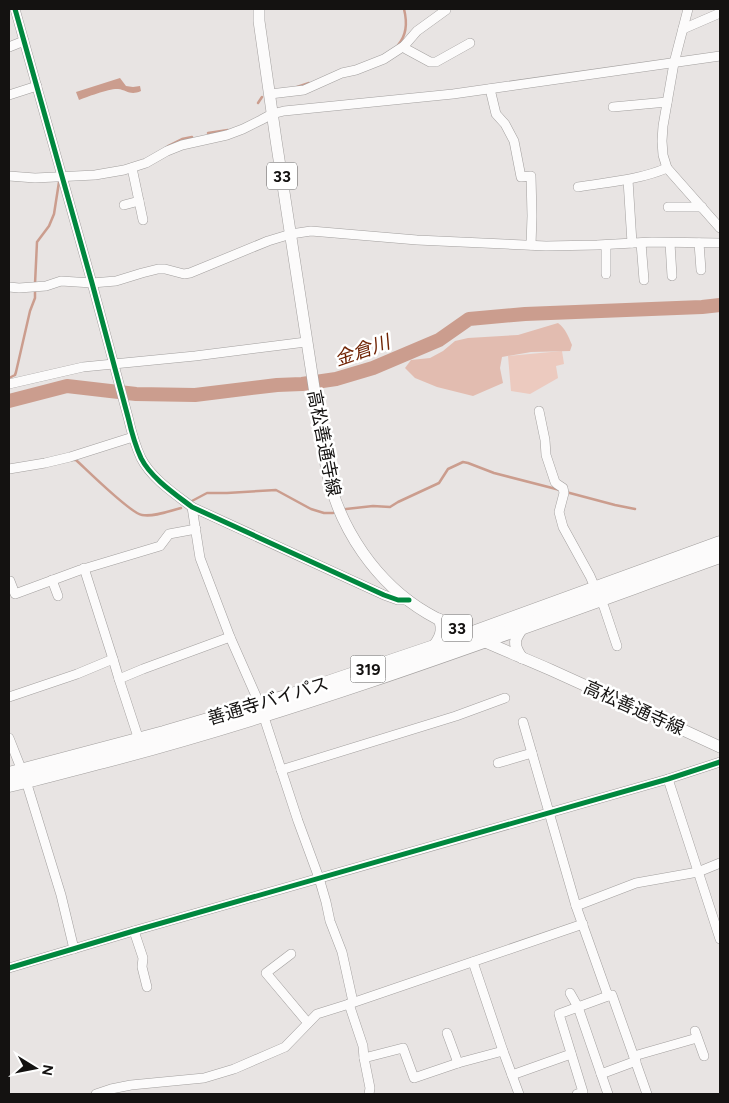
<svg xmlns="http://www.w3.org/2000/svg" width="729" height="1103" font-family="Figtree,'Noto Sans JP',sans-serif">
<rect width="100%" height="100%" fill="#e8e4e3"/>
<!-- green -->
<polygon fill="#eccabf" points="562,351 564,364 556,366 558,378 530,394 511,391 508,356"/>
<!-- forest -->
<path fill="#e2bcb0" d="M 558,323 C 566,329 568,336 572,345 L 570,351 L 531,352 L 502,357 L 500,368 L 503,383 L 473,396 L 437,387 L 415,378 L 405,368 L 411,360 L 430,358 L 443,351 L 455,341 L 468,338 L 518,335 Z"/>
<!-- water -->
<path fill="#cb9d8e" d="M 120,78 L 126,86 L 133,87 L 140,86 L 141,91 C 130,96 127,90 118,89 C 111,88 86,97 79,100 L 76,92 Z"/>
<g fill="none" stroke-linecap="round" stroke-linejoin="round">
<!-- stream -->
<g stroke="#cb9d8e" stroke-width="2.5">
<path d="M 398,45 C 407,35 407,21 404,9"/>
<polyline points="297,87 309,83"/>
<polyline points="258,103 262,97"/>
<polyline points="208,133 228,130"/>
<polyline points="168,146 182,139 192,137"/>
<polyline points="35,284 37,242 49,226 54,214 59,182"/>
<polyline points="9,378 15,375 16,372 30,311 35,298 35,290"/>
<path d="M 74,460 L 76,460 C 87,470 131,514 142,515 C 155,517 169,511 181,508"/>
<polyline points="566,492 615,505 635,509"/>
<polyline points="190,502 207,493 227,493 276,490 311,509 324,513 333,513"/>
<polyline points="346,509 373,506 390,507 398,502 439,483 448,469 463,462 468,463 494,473 560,490"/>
</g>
<!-- river -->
<polyline stroke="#cb9d8e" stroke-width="14" points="9,401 67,386 136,394 195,395 277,385 302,384 336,379 373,368 439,340 469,319 525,314 702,307 720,305"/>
<!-- minor casing -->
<g stroke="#a29f9e" stroke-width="10">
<g id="minor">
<path d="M 15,9 L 92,283 L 128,417 C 131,430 135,445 141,458 C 151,478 175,494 192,507 L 384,595 L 398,600 L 409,600"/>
<polyline points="688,9 674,63 663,126 662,141 663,155 667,168 720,228"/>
<polyline points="683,29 720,13"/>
<polyline points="404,46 406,49 430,62 436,62 470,43"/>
<polyline points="9,47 24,41"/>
<polyline points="490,89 496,114 505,124 514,141 521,177 531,176 532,216 531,245"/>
<polyline points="270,94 304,90 342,73 356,70 384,59 404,46 417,31 446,10"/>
<polyline points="9,95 37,86"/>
<polyline points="613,107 667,102"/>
<polyline points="132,168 143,220"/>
<polyline points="9,176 35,178 95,175 124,170 146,163 167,151 182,145 227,135 243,129 261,120 272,114 284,111 453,94 720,56"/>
<polyline points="628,180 632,243"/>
<path d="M 578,187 C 608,182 639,180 667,168"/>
<polyline points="124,205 139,201"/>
<polyline points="668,207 702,207"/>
<polyline points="641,243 644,280"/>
<polyline points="670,243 672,276"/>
<polyline points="699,243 701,270"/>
<polyline points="606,245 606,274"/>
<polyline points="9,287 19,288 46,286 61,281 92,283 116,281 142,273 158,269 165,269 184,274 190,273 268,241 291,234 311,231 417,240 546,246 597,245 652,242 720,243"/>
<polyline points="9,384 83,367 195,356 306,342"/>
<polyline points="539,411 545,440 546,455 555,482 557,484 563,488 564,493 559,512 563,527 590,576 600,599 604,607 617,646"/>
<polyline points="9,469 45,463 70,457 133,437"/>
<polyline points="192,507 200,558 230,637 260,705 298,821 319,878 326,902 330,921 342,952 353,1002 349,1004"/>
<polyline points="84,568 113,659"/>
<polyline points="52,580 58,596"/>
<polyline points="9,581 10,581 15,594 80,570 160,546 169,534 196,529"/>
<polyline points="119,679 139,740"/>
<polyline points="9,697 77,674 113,659 119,679 143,669 230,637"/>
<polyline points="523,722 576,906 608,996 612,995 647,1094"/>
<polyline points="9,738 26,781 61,895 74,949"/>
<polyline points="498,763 532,753"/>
<polyline points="281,770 456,716 505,698"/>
<polyline points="668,779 720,939"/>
<polyline points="576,906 636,883 698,872 720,863"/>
<polyline points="134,931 143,958 142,967 147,987"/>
<polyline points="291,954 266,973 308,1023"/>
<polyline points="473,962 503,1051 519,1094"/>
<polyline points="9,968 137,930 668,779 720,762"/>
<polyline points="570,993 578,1007 608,1094"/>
<polyline points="349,1004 363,1046 364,1058 370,1088 369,1094"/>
<polyline points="695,1031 704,1056"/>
<polyline points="447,1033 458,1063"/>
<polyline points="634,1056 697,1038"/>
<polyline points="364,1058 403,1048 414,1078 458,1063 503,1051"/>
<polyline points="601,1074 636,1061"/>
<polyline points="512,1075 571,1054"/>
<polyline points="96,1094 111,1089 131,1085 204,1078 234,1069 285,1047 317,1014 349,1004 583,924"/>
<polyline points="577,1094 583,1092 559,1014 608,996"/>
</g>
</g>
<!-- major casing -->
<g stroke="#a29f9e" stroke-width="12">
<g id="major">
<path d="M 259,9 L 259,21 L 276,140 L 327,472 C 340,529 376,583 427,613 C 467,636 510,652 551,670 C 608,696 664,721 720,747"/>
<path d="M 432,648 C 440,639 444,630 439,619"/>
<path d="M 522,658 C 512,644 514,639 524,626"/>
</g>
</g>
<!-- highway casing -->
<g stroke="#a29f9e" stroke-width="15">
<g id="highway">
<polyline points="9,774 164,733 286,697 440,645 720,543"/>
<path d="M 9,785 C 41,778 72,769 104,761 C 314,706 517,629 720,556"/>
</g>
</g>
<!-- minor -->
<use href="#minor" stroke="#fcfbfb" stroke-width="9"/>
<!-- major -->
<use href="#major" stroke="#fcfbfb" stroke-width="11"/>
<!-- highway -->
<use href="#highway" stroke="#fcfbfb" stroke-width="14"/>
<!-- cycleway casing -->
<g stroke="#fff" stroke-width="8">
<g id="cycleway">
<path d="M 15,9 L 92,283 L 128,417 C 131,430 135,445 141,458 C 151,478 175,494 192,507 L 384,595 L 398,600 L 409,600"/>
<polyline points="9,968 137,930 668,779 720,762"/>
</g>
</g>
<!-- cycleway -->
<use href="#cycleway" stroke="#00873e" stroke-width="5"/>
</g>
<g text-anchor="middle" stroke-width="5" stroke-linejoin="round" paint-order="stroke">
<!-- shield labels -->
<g fill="#fff" stroke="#5a5958" stroke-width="1">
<rect x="267" y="162.5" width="30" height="27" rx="4"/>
<rect x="442" y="614.5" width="30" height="27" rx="4"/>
<rect x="350.5" y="655.5" width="35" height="27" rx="4"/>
</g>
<g font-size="16" font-weight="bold" fill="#141211">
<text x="282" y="182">33</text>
<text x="457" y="634">33</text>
<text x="368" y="675">319</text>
</g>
<!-- street labels -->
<g font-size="18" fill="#141211" stroke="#fff">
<text transform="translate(324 443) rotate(79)" y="6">高松善通寺線</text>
<text transform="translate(268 701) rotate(-17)" y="6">善通寺バイパス</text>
<text transform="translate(634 708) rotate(24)" y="6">高松善通寺線</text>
</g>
<!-- water labels -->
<g font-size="19" font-style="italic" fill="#702304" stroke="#fff">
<text transform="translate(362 350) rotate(-19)" y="7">金倉川</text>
</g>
</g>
<!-- border -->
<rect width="729" height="1103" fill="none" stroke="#141211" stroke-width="20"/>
<!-- north arrow -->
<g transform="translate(35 1068) rotate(100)" stroke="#ffffff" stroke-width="4" paint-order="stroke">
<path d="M0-4L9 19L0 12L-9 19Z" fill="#141211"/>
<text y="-8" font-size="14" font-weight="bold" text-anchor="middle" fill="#141211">N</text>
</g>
</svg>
